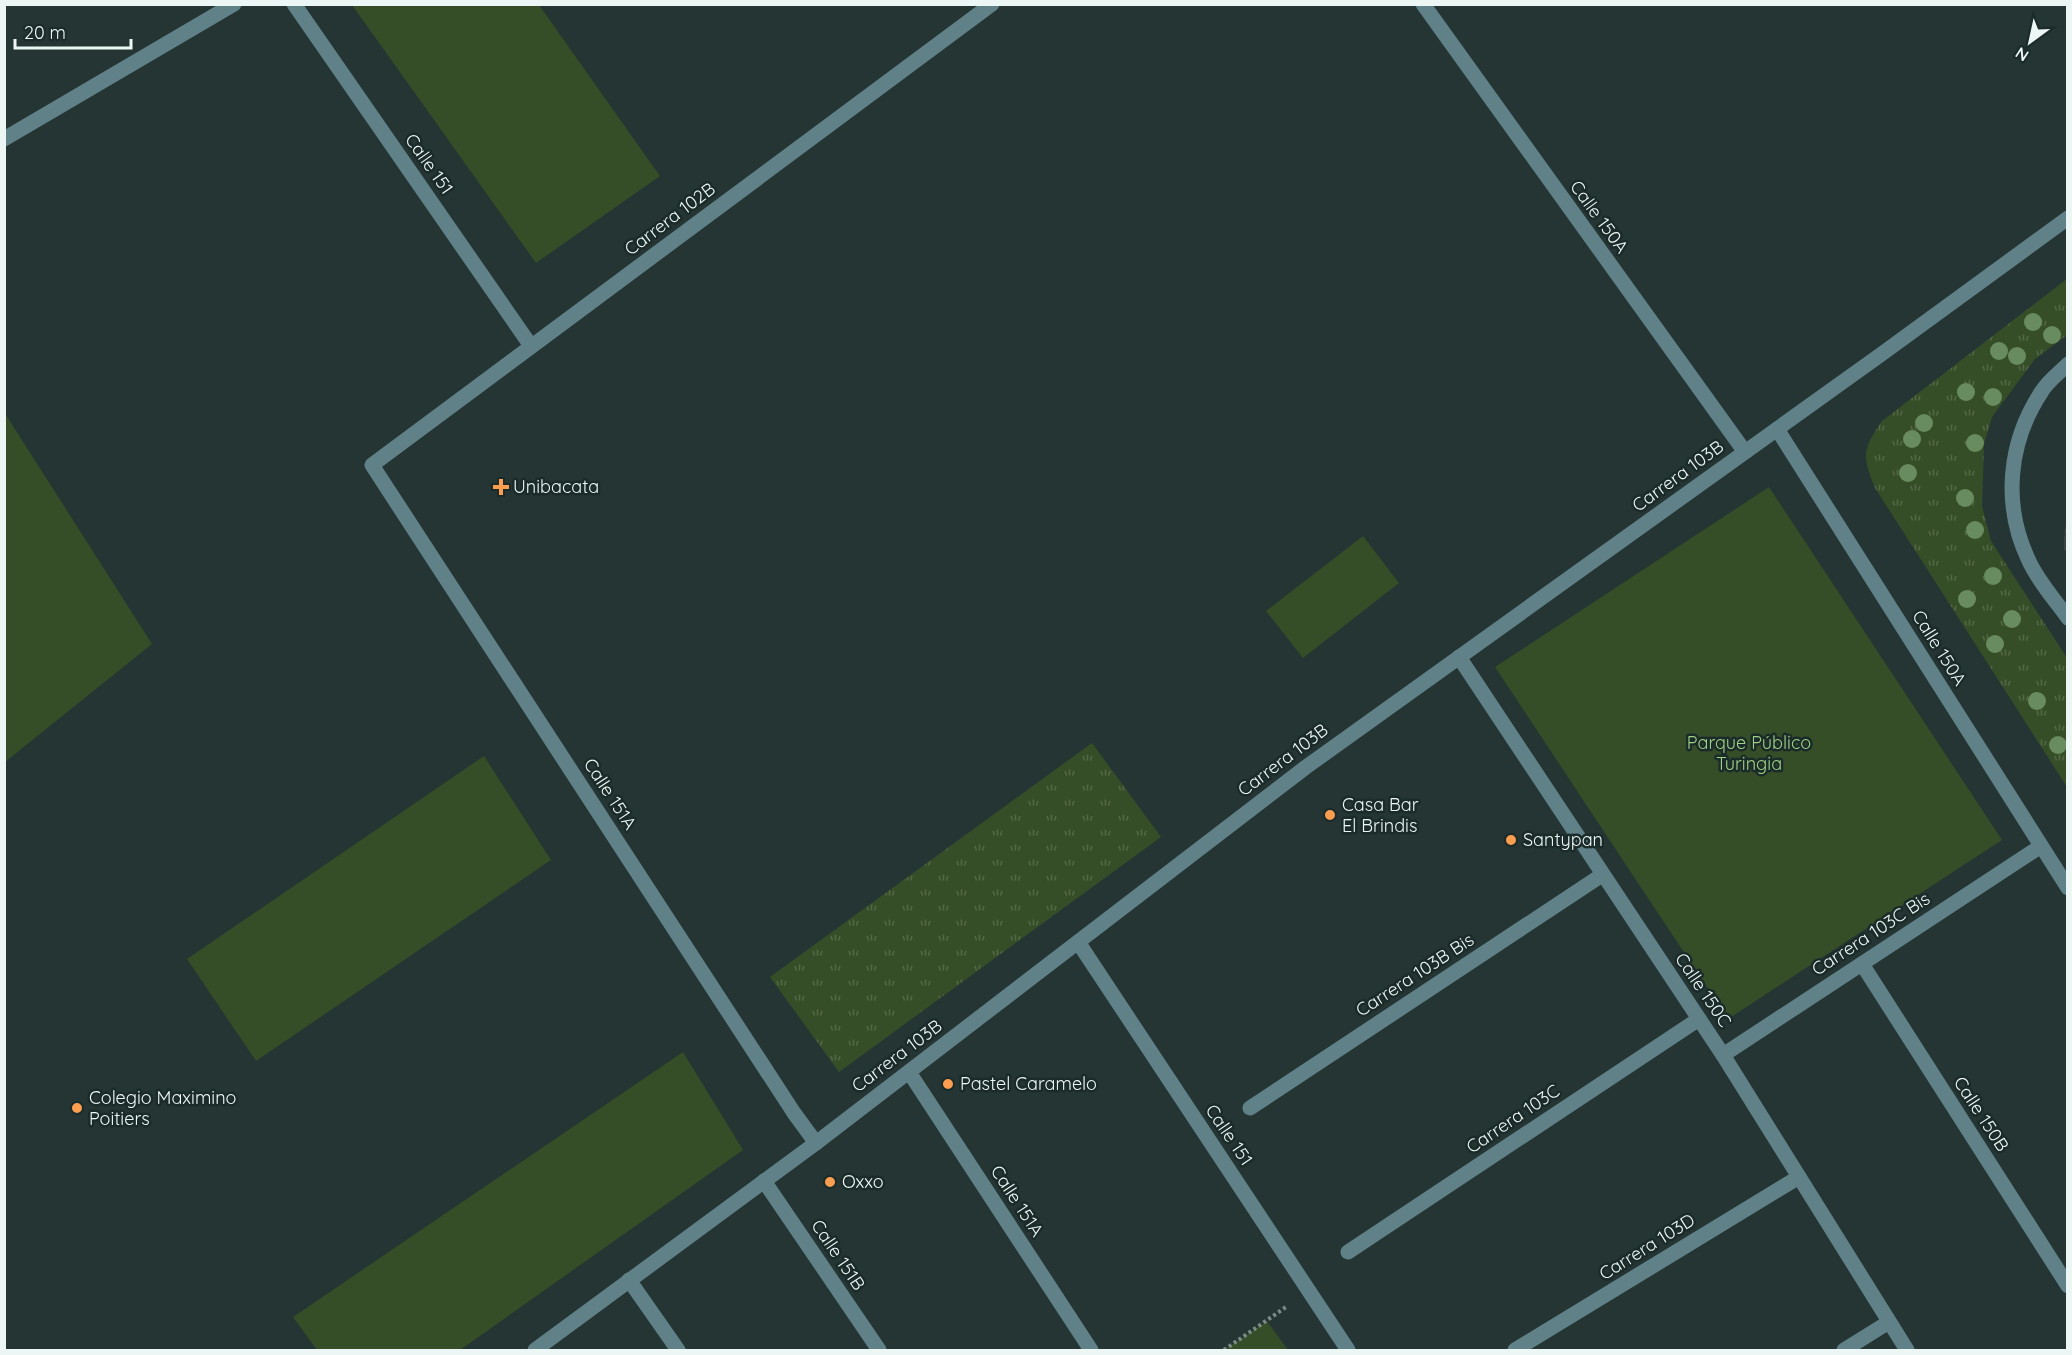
<svg xmlns="http://www.w3.org/2000/svg" width="2072" height="1355" font-family="Quicksand,sans-serif">
<defs>
<pattern id="grass-tufts" width="24" height="20" patternUnits="userSpaceOnUse" patternTransform="scale(1.5)"><rect width="24" height="20" fill="#364e27"/><path d="M3 7l-1-3M5 7V3M7 7l1-3M15 17l-1-3M17 17v-4M19 17l1-3" fill="none" stroke="#536847"/></pattern>
</defs>
<rect width="100%" height="100%" fill="#243533"/>
<!-- grass -->
<g fill="url(#grass-tufts)">
<path d="M 2067,279 L 2067,335 L 2035,359 L 1992,417 L 1984,444 L 1982,506 L 1991,541 L 2067,658 L 2067,787 L 1875,488 C 1862,456 1862,450 1882,421 Z"/>
<polygon points="1092,743 1161,837 839,1072 770,977"/>
</g>
<!-- green -->
<g fill="#364e27">
<polygon points="352,5 539,5 660,176 536,263"/>
<polygon points="4,412 152,644 5,762 4,762"/>
<polygon points="1769,487 2002,840 1728,1019 1495,667"/>
<polygon points="1363,536 1399,583 1303,658 1266,611"/>
<polygon points="484,756 551,860 256,1061 187,959"/>
<polygon points="683,1052 743,1150 460,1350 317,1350 293,1317"/>
<polygon points="1267,1321 1288,1350 1224,1350"/>
</g>
<g fill="none" stroke-linecap="round" stroke-linejoin="round">
<!-- path -->
<polyline stroke="#7c8a88" stroke-width="4" stroke-dasharray="3 3" stroke-linecap="butt" points="1224,1350 1286,1307"/>
<!-- minor -->
<g stroke="#608188" stroke-width="15">
<polyline points="294,4 531,346"/>
<polyline points="1423,4 1745,452"/>
<polyline points="4,139 234,4"/>
<path d="M 2068,364 C 2059,373 2048,381 2042,391 C 2008,442 2002,505 2029,561 C 2038,581 2055,600 2068,618"/>
<polyline points="1777,429 2068,888"/>
<polyline points="1459,657 1723,1055 1907,1350"/>
<polyline points="1078,942 1348,1350"/>
<polyline points="1862,964 2068,1286"/>
<polyline points="1723,1055 2041,846"/>
<polyline points="909,1072 1091,1350"/>
<polyline points="1250,1108 1602,875"/>
<polyline points="816,1143 794,1113 372,465 992,4"/>
<polyline points="764,1181 879,1350"/>
<polyline points="1348,1252 1699,1019"/>
<polyline points="629,1280 678,1350"/>
<polyline points="535,1350 816,1143 1306,767 1883,353 2068,218"/>
<polyline points="1515,1350 1799,1177"/>
<polyline points="1844,1350 1889,1322"/>
</g>
</g>
<!-- trees -->
<g fill="#688b5f">
<circle cx="2033" cy="322" r="9"/>
<circle cx="2052" cy="335" r="9"/>
<circle cx="1999" cy="351" r="9"/>
<circle cx="2017" cy="356" r="9"/>
<circle cx="1966" cy="392" r="9"/>
<circle cx="1993" cy="397" r="9"/>
<circle cx="1924" cy="423" r="9"/>
<circle cx="1912" cy="439" r="9"/>
<circle cx="1975" cy="443" r="9"/>
<circle cx="1908" cy="473" r="9"/>
<circle cx="1965" cy="498" r="9"/>
<circle cx="1975" cy="530" r="9"/>
<circle cx="1993" cy="576" r="9"/>
<circle cx="1967" cy="599" r="9"/>
<circle cx="2012" cy="619" r="9"/>
<circle cx="1995" cy="644" r="9"/>
<circle cx="2037" cy="701" r="9"/>
<circle cx="2058" cy="745" r="9"/>
</g>
<!-- wall -->
<polygon fill="#3a463f" points="2067,516 2067,551 2064,550 2064,534"/>
<!-- building -->
<polygon fill="#435149" stroke="#2f3933" stroke-width="1.5" points="2067,516 2067,535 2064,534"/>
<!-- markers -->
<g fill="#fb9e50" stroke="#1a2b29" stroke-width="2">
<path d="M498 478h6v6h6v6h-6v6h-6v-6h-6v-6h6z"/>
<circle cx="1330" cy="815" r="6"/>
<circle cx="1511" cy="840" r="6"/>
<circle cx="948" cy="1084" r="6"/>
<circle cx="77" cy="1108" r="6"/>
<circle cx="830" cy="1182" r="6"/>
</g>
<g text-anchor="middle" stroke-width="5" stroke-linejoin="round" paint-order="stroke">
<!-- street labels -->
<g font-size="18" fill="#ecf7f5" stroke="#1a2b29">
<text transform="translate(429 164) rotate(55)" y="6">Calle 151</text>
<text transform="translate(1599 217) rotate(54)" y="6">Calle 150A</text>
<text transform="translate(670 219) rotate(-37)" y="6">Carrera 102B</text>
<text transform="translate(1678 476) rotate(-36)" y="6">Carrera 103B</text>
<text transform="translate(1939 648) rotate(58)" y="6">Calle 150A</text>
<text transform="translate(1283 760) rotate(-37)" y="6">Carrera 103B</text>
<text transform="translate(610 794) rotate(57)" y="6">Calle 151A</text>
<text transform="translate(1871 934) rotate(-33)" y="6">Carrera 103C Bis</text>
<text transform="translate(1415 975) rotate(-33)" y="6">Carrera 103B Bis</text>
<text transform="translate(1703 990) rotate(56)" y="6">Calle 150C</text>
<text transform="translate(897 1056) rotate(-37)" y="6">Carrera 103B</text>
<text transform="translate(1981 1114) rotate(57)" y="6">Calle 150B</text>
<text transform="translate(1513 1119) rotate(-34)" y="6">Carrera 103C</text>
<text transform="translate(1229 1135) rotate(56)" y="6">Calle 151</text>
<text transform="translate(1017 1201) rotate(57)" y="6">Calle 151A</text>
<text transform="translate(1647 1247) rotate(-32)" y="6">Carrera 103D</text>
<text transform="translate(838 1255) rotate(56)" y="6">Calle 151B</text>
</g>
<!-- poi labels -->
<g font-size="18" fill="#ecf7f5" stroke="#1a2b29" text-anchor="start">
<text x="513" y="493">Unibacata</text>
<text x="1342" y="811">Casa Bar<tspan x="1342" dy="21">El Brindis</tspan></text>
<text x="1523" y="846">Santypan</text>
<text x="960" y="1090">Pastel Caramelo</text>
<text x="89" y="1104">Colegio Maximino<tspan x="89" dy="21">Poitiers</tspan></text>
<text x="842" y="1188">Oxxo</text>
</g>
<!-- park labels -->
<g font-size="18" fill="#a0d183" stroke="#1a2b29">
<text x="1749" y="749">Parque Público<tspan x="1749" dy="21">Turingia</tspan></text>
</g>
</g>
<!-- border -->
<rect width="2072" height="1355" fill="none" stroke="#ecf7f5" stroke-width="12"/>
<!-- north arrow -->
<g transform="translate(2030 42) rotate(213)" stroke="#1a2b29" stroke-width="4.5" paint-order="stroke">
<path d="M0-4.5L10 22L0 15L-10 22Z" fill="#ecf7f5"/>
<text y="-9" font-size="16" font-weight="bold" text-anchor="middle" fill="#ecf7f5">N</text>
</g>
<!-- scale -->
<path d="M15 39v9h116v-9" fill="none" stroke="#ecf7f5" stroke-width="3"/>
<text x="24" y="39" font-size="18" fill="#ecf7f5" stroke="#1a2b29" stroke-width="4.5" paint-order="stroke">20 m</text>
</svg>
